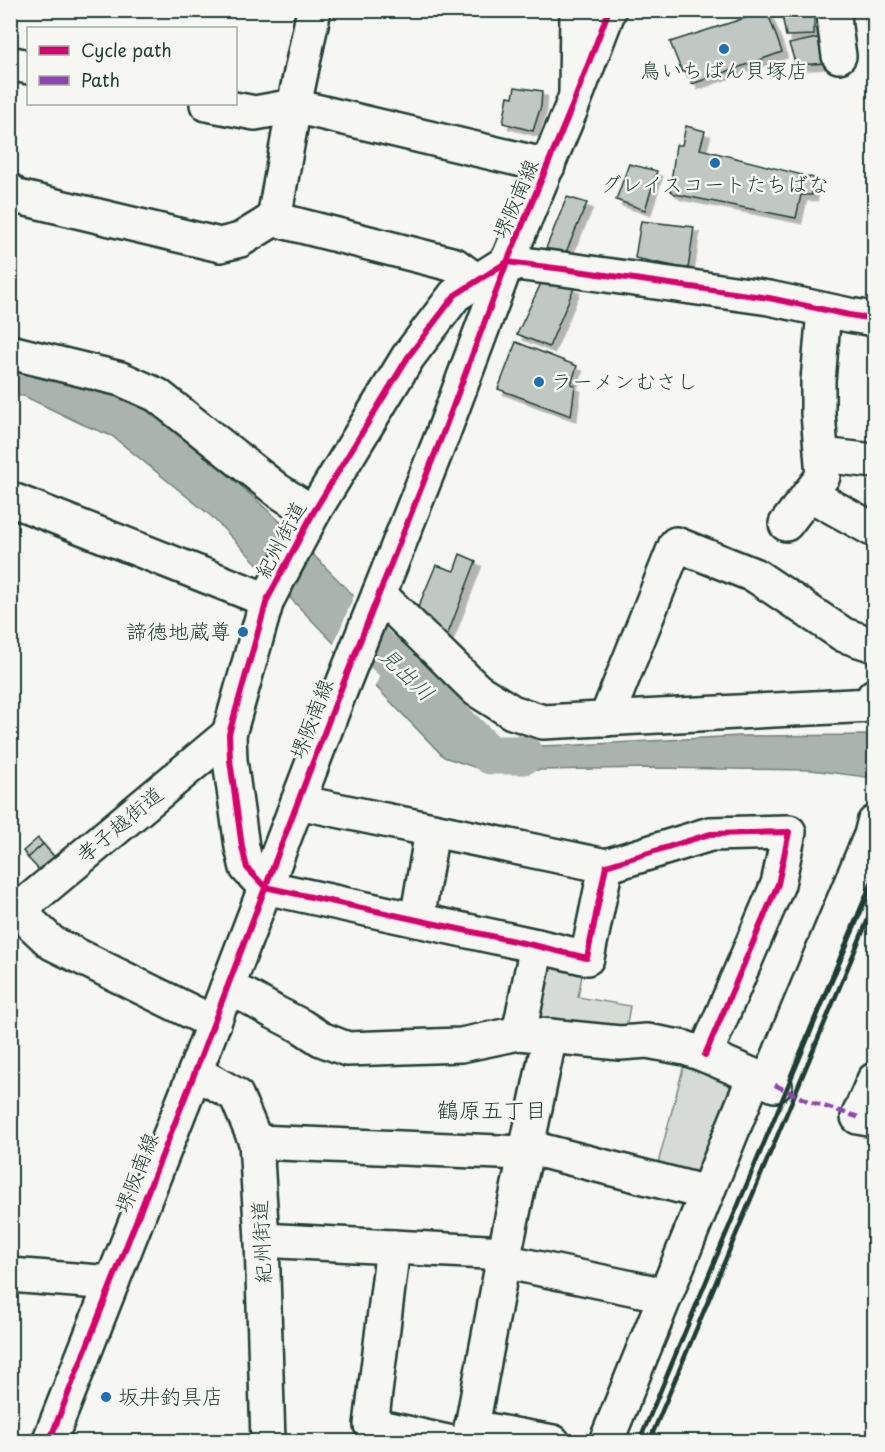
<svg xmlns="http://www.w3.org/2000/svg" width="885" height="1452" font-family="'Playpen Sans','Klee One',sans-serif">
<defs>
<filter id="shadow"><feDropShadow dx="5.5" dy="5.5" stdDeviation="0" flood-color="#0004"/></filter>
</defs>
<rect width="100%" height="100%" fill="#f6f6f2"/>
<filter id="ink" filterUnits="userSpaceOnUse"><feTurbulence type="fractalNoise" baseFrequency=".0167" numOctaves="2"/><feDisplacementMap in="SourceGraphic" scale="12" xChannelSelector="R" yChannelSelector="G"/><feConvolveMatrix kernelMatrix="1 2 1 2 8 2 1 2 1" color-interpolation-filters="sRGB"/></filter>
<g filter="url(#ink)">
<!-- green -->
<g fill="#d6dbd6" stroke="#7a8c85" stroke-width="1.5">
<polygon points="547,960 583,970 578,997 630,1006 625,1034 537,1022"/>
<polygon points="685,1061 728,1072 735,1104 704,1183 656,1171"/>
</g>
<!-- water -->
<polygon fill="#aab3ae" stroke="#72847d" stroke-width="1.5" points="11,370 101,389 165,417 284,525 408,651 414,694 453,734 493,747 578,745 739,736 874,735 874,778 811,770 648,768 486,771 444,757 211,516 112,436 84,425 24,396 11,395"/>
<!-- pier -->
<polygon fill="#f6f6f2" points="355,593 397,635 374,689 333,646"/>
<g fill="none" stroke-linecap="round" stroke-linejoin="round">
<!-- river -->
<polyline stroke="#aab3ae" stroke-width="39" points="373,643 490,755 524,755"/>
</g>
<!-- building -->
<g fill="#c1c8c3" stroke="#1f3d34" stroke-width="1.5" filter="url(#shadow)">
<polygon points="864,10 874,10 874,27 867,27"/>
<polygon points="767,11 782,52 692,84 688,71 682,72 670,42"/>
<polygon points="814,12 814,35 786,36 782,15"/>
<polygon points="874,34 874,56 869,56 868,35"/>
<polygon points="822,37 828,63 796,65 789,44"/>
<polygon points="515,87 542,91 541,106 533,131 503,123 508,96 513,97"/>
<polygon points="686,126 705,131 700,149 814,178 812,195 801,195 796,218 675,194 670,190 676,145 682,145"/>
<polygon points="629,164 657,171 645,210 616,200"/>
<polygon points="567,197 587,203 563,259 544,253"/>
<polygon points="641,221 694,227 688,269 635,258"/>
<polygon points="544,277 574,288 549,347 517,334"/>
<polygon points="516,342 577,366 571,384 575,386 571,416 498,389"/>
<polygon points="460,554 476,561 444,644 414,617 436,565 454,571"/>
<polygon points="38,838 43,844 28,858 23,851"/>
<polygon points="43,844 58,861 43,874 28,858"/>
</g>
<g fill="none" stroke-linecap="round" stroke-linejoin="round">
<!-- minor casing -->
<g stroke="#1f3d34" stroke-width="38">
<g id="minor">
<polyline points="834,10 835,27 839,56"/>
<polyline points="10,63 28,67"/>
<polyline points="576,93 577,10"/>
<polyline points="207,104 255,113 294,106 548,166"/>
<polyline points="10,191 14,196 220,245 240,240 274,219 294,106 314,10"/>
<polyline points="274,219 455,265 477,281"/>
<polyline points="10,352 121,379 157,395 277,490 313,513"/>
<polyline points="822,455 874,461"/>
<polyline points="809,494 874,530"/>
<polyline points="10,499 267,600"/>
<polyline points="786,524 823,476 818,413 818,381 824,310"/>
<polyline points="379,594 477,690 512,712 543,722 871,705 874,696"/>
<polyline points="606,719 676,544 756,576 844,635 874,645"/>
<polyline points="298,802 606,866"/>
<polyline points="18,911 52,943 214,1023"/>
<polyline points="10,917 229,734"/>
<polyline points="417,920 432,831"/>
<polyline points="227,988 248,997 274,1012 301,1026 321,1039 347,1049 461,1045 519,1033 620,1043 647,1041 685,1048 705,1055 775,1085"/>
<polyline points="519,1033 537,946"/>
<polyline points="705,1055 778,884 789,832 710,834 606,866 587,958 537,946 265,887 247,868 242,847 230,760 229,734 267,600 313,513 408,357 455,295 507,262 563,269 769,298 849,315 874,319"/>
<polyline points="195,1072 236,1095 256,1142 262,1240 268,1442"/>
<polyline points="874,1080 858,1117 874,1120"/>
<polyline points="768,1082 871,835 874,823"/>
<polyline points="256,1142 525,1153"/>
<polyline points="527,1147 707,1193"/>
<polyline points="262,1240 505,1253"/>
<polyline points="393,1247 371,1425 448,1442"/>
<polyline points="503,1261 665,1295"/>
<polyline points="10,1275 112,1283"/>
<polyline points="471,1427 553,1442"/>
<polyline points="469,1442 503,1261 550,1036"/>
<polyline points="606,1442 754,1077"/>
</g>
</g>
<!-- major casing -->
<g stroke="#1f3d34" stroke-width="38">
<polyline id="major" points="49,1442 195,1072 337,699 442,436 507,262 571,109 609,10"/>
</g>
<!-- minor -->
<use href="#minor" stroke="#f6f6f2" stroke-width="33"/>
<!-- major -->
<use href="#major" stroke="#f6f6f2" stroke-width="33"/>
<!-- rail -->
<g stroke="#1f3d34" stroke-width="4.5">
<polyline points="639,1442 874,880"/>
<polyline points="649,1442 874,905"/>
</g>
<!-- quiet -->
<polyline stroke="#8e44ad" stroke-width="4.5" stroke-dasharray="9 4.5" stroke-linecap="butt" points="775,1085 808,1101 858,1117"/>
<!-- cycleway casing -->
<g stroke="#f6f6f2" stroke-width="10">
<g id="cycleway">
<polyline points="705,1055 778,884 789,832 710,834 606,866 587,958 537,946 265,887 247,868 242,847 230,760 229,734 267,600 313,513 408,357 455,295 507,262 563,269 769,298 849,315 874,319"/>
<polyline points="49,1442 195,1072 337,699 442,436 507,262 571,109 609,10"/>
</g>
</g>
<!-- cycleway -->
<use href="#cycleway" stroke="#d6006c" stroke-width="6"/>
</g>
</g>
<!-- markers -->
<g fill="#1f6fb2" stroke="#f6f6f2" stroke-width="2">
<circle cx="724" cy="49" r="6"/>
<circle cx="715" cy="163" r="6"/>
<circle cx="539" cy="382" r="6"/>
<circle cx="243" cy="632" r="6"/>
<circle cx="106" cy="1397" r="6"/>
</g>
<g text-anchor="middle" stroke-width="5" stroke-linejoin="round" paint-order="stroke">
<!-- poi labels -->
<g font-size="21" fill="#1f3d34" stroke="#f6f6f2">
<text x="724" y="78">鳥いちばん貝塚店</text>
<text x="715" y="192">グレイスコートたちばな</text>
<text x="551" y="389" text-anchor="start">ラーメンむさし</text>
<text x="231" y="639" text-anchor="end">諦徳地蔵尊</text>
<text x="118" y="1404" text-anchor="start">坂井釣具店</text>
</g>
<!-- street labels -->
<g font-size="21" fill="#1f3d34" stroke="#f6f6f2">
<text transform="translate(516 199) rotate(-67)" y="7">堺阪南線</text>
<text transform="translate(281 540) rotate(-62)" y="7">紀州街道</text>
<text transform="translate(312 719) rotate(-69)" y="7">堺阪南線</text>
<text transform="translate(120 825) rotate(-40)" y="7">孝子越街道</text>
<text transform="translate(137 1173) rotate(-69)" y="7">堺阪南線</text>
<text transform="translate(262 1242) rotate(-93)" y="7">紀州街道</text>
</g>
<!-- water labels -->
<g font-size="22" font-style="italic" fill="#425a52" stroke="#f6f6f2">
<text transform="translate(407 674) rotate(44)" y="8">見出川</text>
</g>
<!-- neighbourhood labels -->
<g font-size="22" fill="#1f3d34" stroke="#f6f6f2">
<text x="492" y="1118">鶴原五丁目</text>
</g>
</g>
<!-- margin -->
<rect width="885" height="1452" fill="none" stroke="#f6f6f2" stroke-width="36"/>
<rect x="18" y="18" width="849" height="1416" fill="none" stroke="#1f3d34" stroke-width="2" filter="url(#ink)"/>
<!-- legend -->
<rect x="27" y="27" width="210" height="78" fill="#f6f6f2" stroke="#a0aca6" stroke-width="1.5"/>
<rect x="39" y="46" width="30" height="9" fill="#d6006c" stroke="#a0aca6" stroke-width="1.5"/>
<text x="81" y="57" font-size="18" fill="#1f3d34">Cycle path</text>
<rect x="39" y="76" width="30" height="9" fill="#8e44ad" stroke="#a0aca6" stroke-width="1.5"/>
<text x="81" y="87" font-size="18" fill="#1f3d34">Path</text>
</svg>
